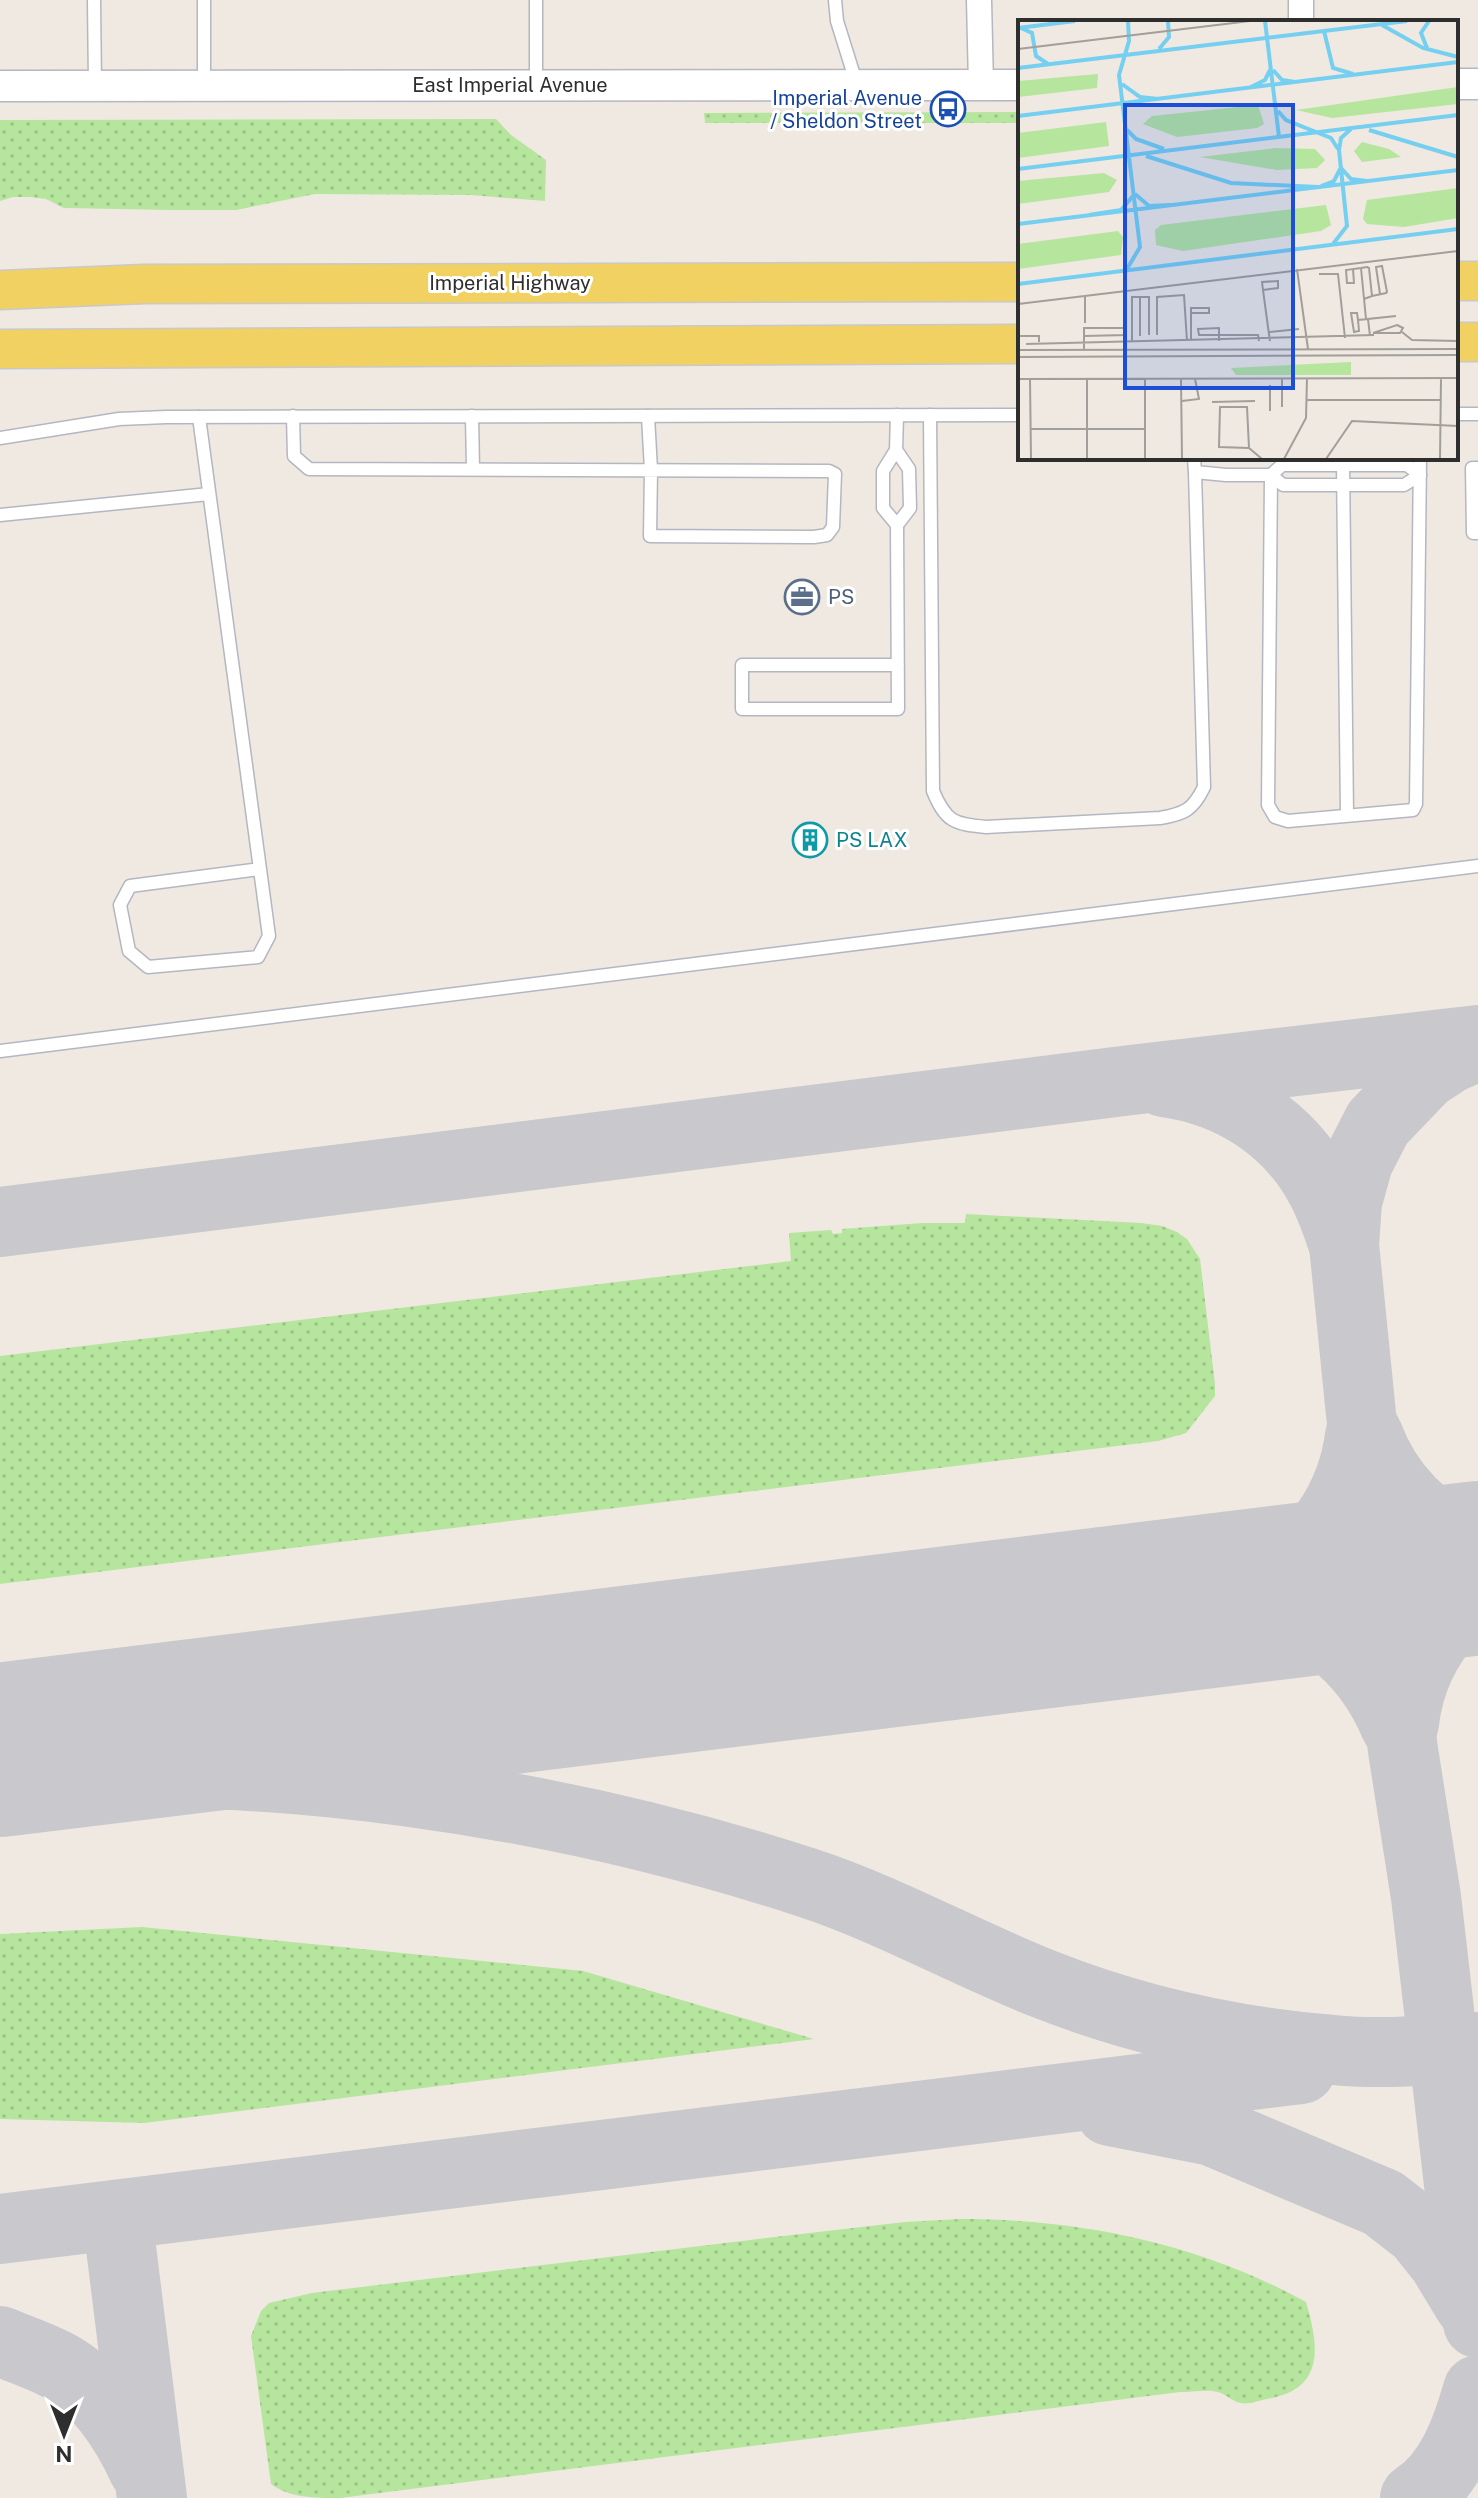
<svg xmlns="http://www.w3.org/2000/svg" width="1478" height="2498" font-family="'Public Sans',sans-serif">
<defs>
<pattern id="grass-dots" width="8" height="8" patternUnits="userSpaceOnUse" patternTransform="scale(2)"><rect width="8" height="8" fill="#b6e59e"/><path d="M2 2h.1M6 6h.1" fill="none" stroke="#9dc588" stroke-width="1.8" stroke-linecap="round"/></pattern>
</defs>
<rect width="100%" height="100%" fill="#efe9e1"/>
<!-- grass -->
<g fill="url(#grass-dots)">
<polygon points="1020,112 1020,123 705,123 704,113"/>
<polygon points="496,119 511,135 546,160 545,201 471,195 315,194 236,210 169,210 64,208 46,199 31,197 13,197 0,201 0,120"/>
<polygon points="966,1214 1141,1223 1162,1226 1177,1232 1187,1239 1200,1259 1215,1384 1215,1396 1186,1433 1158,1441 0,1584 0,1356 791,1261 789,1233 831,1230 833,1234 842,1233 842,1229 922,1223 965,1223"/>
<polygon points="142,1927 583,1971 814,2039 144,2123 0,2119 0,1934"/>
<path d="M 960,2219 C 1081,2219 1200,2244 1306,2302 C 1318,2343 1326,2387 1272,2398 C 1263,2399 1249,2405 1241,2403 C 1233,2402 1226,2394 1218,2392 C 1207,2389 1192,2392 1180,2392 L 340,2498 C 315,2498 289,2498 271,2484 L 251,2336 L 261,2311 L 269,2303 L 312,2293 L 750,2240 L 905,2222 Z"/>
</g>
<g fill="none" stroke-linecap="round" stroke-linejoin="round">
<!-- taxiway -->
<g stroke="#c9c8cc" stroke-width="70">
<polyline points="1478,1046 1450,1058 1424,1075 1378,1123 1358,1162 1347,1202 1344,1245 1361,1414 1403,1750 1426,1897 1460,2193 1478,2323"/>
<path d="M 1164,1082 C 1231,1091 1289,1128 1321,1188 C 1331,1206 1337,1225 1344,1245"/>
<polyline points="0,1222 1131,1080 1478,1040"/>
<path d="M 1368,1435 C 1386,1483 1426,1530 1478,1542"/>
<path d="M 1197,1597 C 1218,1593 1238,1590 1257,1581 C 1315,1555 1352,1498 1360,1436"/>
<path d="M 1079,1617 L 1231,1605 C 1308,1606 1367,1658 1395,1725"/>
<path d="M 1404,1723 C 1410,1670 1436,1627 1478,1594"/>
<path d="M 0,1776 C 270,1759 549,1799 805,1882 C 888,1909 963,1952 1044,1984 C 1135,2020 1235,2042 1333,2050 C 1381,2055 1430,2050 1478,2047"/>
<polyline points="1110,2111 1212,2131 1383,2203 1419,2231 1443,2261 1469,2304"/>
<polyline points="117,2215 152,2498"/>
<polyline points="0,2229 1301,2069"/>
<path d="M 0,2341 C 19,2349 41,2356 59,2366 C 97,2387 125,2429 143,2468"/>
<path d="M 1415,2498 C 1451,2475 1467,2429 1478,2390"/>
</g>
<!-- runway -->
<polyline stroke="#c9c8cc" stroke-width="174" points="0,1750 1478,1568"/>
<!-- service casing -->
<g stroke="#b4b7c1" stroke-width="15">
<g id="service">
<polyline points="94,0 95,85"/>
<polyline points="204,0 204,32"/>
<polyline points="536,0 536,85"/>
<polyline points="835,0 837,21 857,85"/>
<polyline points="204,34 204,86"/>
<polyline points="1456,414 1478,414"/>
<polyline points="897,415 896,450 883,471 883,508 897,525 898,709 742,709 742,665 898,665"/>
<path d="M 930,415 L 933,791 C 946,822 954,824 986,827 L 1160,818 C 1184,814 1193,810 1204,787 L 1195,472"/>
<polyline points="293,416 294,456 309,469 829,471 835,474 833,527 827,535 814,537 650,536 651,470 648,416"/>
<polyline points="472,416 473,469"/>
<polyline points="199,417 269,936 258,957 148,967 129,951 120,905 130,886 260,869"/>
<polyline points="0,438 119,419 166,417 1020,415"/>
<polyline points="896,450 909,469 910,508 897,525"/>
<polyline points="1194,458 1195,472 1226,475 1271,475 1283,485 1404,485 1420,475"/>
<polyline points="1343,465 1347,815"/>
<polyline points="1478,468 1472,468 1473,533 1478,533"/>
<polyline points="1420,475 1407,465 1282,465 1271,475 1268,805 1275,817 1288,821 1413,810 1416,804 1420,458"/>
<polyline points="0,515 209,494"/>
<polyline points="0,1051 1478,866"/>
</g>
</g>
<!-- minor casing -->
<g stroke="#b4b7c1" stroke-width="27">
<g id="minor">
<polyline points="979,0 981,85"/>
<polyline points="1301,22 1301,0"/>
</g>
</g>
<!-- tertiary casing -->
<g stroke="#b4b7c1" stroke-width="33">
<g id="tertiary">
<polyline points="1456,84 1478,84"/>
<polyline points="0,86 1020,85"/>
</g>
</g>
<!-- primary casing -->
<g stroke="#c9c9c9" stroke-width="41">
<g id="primary">
<polyline points="1456,281 1478,281"/>
<polyline points="0,290 144,284 1020,282"/>
<polyline points="1456,342 1478,342"/>
<polyline points="0,349 1020,344"/>
</g>
</g>
<!-- service -->
<use href="#service" stroke="#fff" stroke-width="12"/>
<!-- minor -->
<use href="#minor" stroke="#fff" stroke-width="24"/>
<!-- tertiary -->
<use href="#tertiary" stroke="#fff" stroke-width="30"/>
<!-- primary -->
<use href="#primary" stroke="#f2d163" stroke-width="38"/>
</g>
<!-- icons -->
<defs>
<g id="bus-ring" transform="scale(1.8)"><circle r="9.5" fill="#fff" stroke="#1a4fb4" stroke-width="1.5"/><path d="M-5-6H5V4H4V6H2V4H-2V6H-4V4H-5ZM-3.5-4V0h7V-4ZM-3.5 1.2v1.5H-2V1.2ZM2 1.2v1.5H3.5V1.2Z" fill="#1a4fb4"/></g>
<g id="office-ring" transform="scale(1.8)"><circle r="9.5" fill="#fff" stroke="#5c6f8a" stroke-width="1.5"/><path d="M-6-3h4V-5.5h4V-3h4V5H-6ZM-1-4.5V-3h2v-1.5ZM-6 0V1H6V0Z" fill="#5c6f8a"/></g>
<g id="building-ring" transform="scale(1.8)"><circle r="9.5" fill="#fff" stroke="#0f9aa8" stroke-width="1.5"/><path d="M-4-6H4V6H1V3H-1V6H-4ZM-2.5-4.3h1.7v1.8h-1.7ZM.8-4.3h1.7v1.8H.8ZM-2.5-1h1.7V.8h-1.7ZM.8-1h1.7V.8H.8Z" fill="#0f9aa8"/></g>
</defs>
<g fill-rule="evenodd">
<use href="#bus-ring" x="948" y="109"/>
<use href="#office-ring" x="802" y="597"/>
<use href="#building-ring" x="810" y="840"/>
</g>
<g text-anchor="middle" stroke-width="6" stroke-linejoin="round" paint-order="stroke">
<!-- street labels -->
<g font-size="20" fill="#2e2e2e" stroke="#fff">
<text x="510" y="92">East Imperial Avenue</text>
<text x="510" y="290">Imperial Highway</text>
</g>
<!-- transit labels -->
<g font-size="20" fill="#164399" stroke="#fff" text-anchor="end">
<text x="922" y="105">Imperial Avenue<tspan x="922" dy="23">/ Sheldon Street</tspan></text>
</g>
<!-- service labels -->
<g font-size="20" fill="#4e5e75" stroke="#fff" text-anchor="start">
<text x="828" y="604">PS</text>
</g>
<!-- culture labels -->
<g font-size="20" fill="#0d838f" stroke="#fff" text-anchor="start">
<text x="836" y="847">PS LAX</text>
</g>
</g>
<!-- overview -->
<g transform="translate(1018 20)">
<rect width="440" height="440" fill="#efe9e1"/>
<path d="M 80,54 L 79,68 L 0,77 L 0,61 ZM 440,67 L 440,84 L 314,98 L 278,90 ZM 240,85 L 246,104 L 239,108 L 159,117 L 125,104 L 134,96 ZM 88,102 L 91,126 L 0,138 L 0,113 ZM 344,122 L 371,129 L 383,137 L 344,142 L 336,131 ZM 258,128 L 297,129 L 307,140 L 299,148 L 259,150 L 182,137 ZM 86,153 L 99,160 L 91,172 L 0,184 L 0,161 ZM 440,168 L 440,198 L 386,207 L 349,204 L 345,199 L 349,180 ZM 308,185 L 313,205 L 303,211 L 165,231 L 138,225 L 137,210 L 143,205 ZM 100,211 L 105,217 L 103,235 L 0,249 L 0,224 ZM 333,342 L 333,355 L 218,355 L 213,348 Z" fill="#b6e59e"/>
<path fill="none" stroke="#75cff0" stroke-width="4" d="M 247,1 L 261,117M 364,5 L 405,28 L 440,37M 0,8 L 57,1M 3,8 L 14,13 L 18,36 L 30,44M 306,11 L 315,48 L 335,54M 409,28 L 403,13 L 411,1M 141,29 L 151,17 L 150,1M 0,48 L 389,1M 255,50 L 264,60 L 277,62M 104,64 L 122,77 L 140,79M 233,67 L 247,60 L 252,50M 260,91 L 268,100 L 313,118 L 320,129M 0,96 L 440,42M 109,110 L 118,119 L 146,129M 351,110 L 440,137M 128,136 L 213,163 L 300,167M 323,148 L 333,159 L 349,161M 0,149 L 440,95M 303,166 L 316,161 L 322,149M 117,174 L 131,186 L 152,185M 71,195 L 103,190 L 115,176M 0,204 L 440,150M 315,224 L 329,206 L 321,130 L 323,118 L 333,109M 109,249 L 122,227 L 101,55 L 111,21 L 110,1M 0,264 L 440,209"/>
<path fill="none" stroke="#a29e99" stroke-width="2" d="M 0,29 L 232,1M 343,248 L 348,299M 279,249 L 290,329M 335,249 L 336,263 L 329,263 L 328,250 L 343,248 L 349,247 L 351,248 L 354,276 L 346,279M 301,254 L 320,254 L 327,318M 245,270 L 260,268 L 260,261 L 244,262 L 245,270 L 250,307 L 252,321M 67,275 L 67,303M 122,276 L 122,316M 354,276 L 368,273 L 369,272 L 364,246 L 358,247 L 362,274M 0,284 L 440,231M 173,288 L 191,288 L 191,293 L 173,293 ZM 173,293 L 173,321M 340,300 L 339,293 L 333,293 L 336,312 L 341,311 L 340,300 L 350,299M 379,305 L 385,308 L 382,313 L 355,313 ZM 251,312 L 281,309M 384,312 L 394,320 L 440,321M 139,315 L 139,277 L 166,275 L 169,321M 0,316 L 21,316 L 21,322M 66,316 L 108,315 L 108,308 L 66,308 L 66,330M 352,316 L 350,299 L 378,296M 114,321 L 114,277 L 131,277 L 131,315M 201,321 L 201,308 L 180,309 L 181,315 L 240,315 L 241,321M 8,324 L 356,315M 0,330 L 440,329M 0,337 L 440,335M 0,359 L 440,358M 12,359 L 13,439M 69,359 L 69,439M 127,359 L 127,439M 163,359 L 164,439M 264,359 L 264,387M 252,365 L 252,391M 289,380 L 423,380M 164,381 L 181,379 L 177,359M 194,382 L 237,381M 13,409 L 127,409M 231,428 L 229,387 L 202,387 L 201,427 L 231,428 L 244,439M 266,439 L 288,398 L 289,359M 308,439 L 334,401 L 440,406M 422,439 L 423,359"/>
<path fill="#1d4ed8" fill-opacity="0.15" stroke="#1d4ed8" stroke-width="4" d="M 107,85 L 275,85 L 275,368 L 107,368 Z"/>
<rect width="440" height="440" fill="none" stroke="#2e2e2e" stroke-width="4"/>
</g>
<!-- north arrow -->
<g transform="translate(64 2434) rotate(180)" stroke="#ffffff" stroke-width="6" paint-order="stroke">
<path d="M0-6L14 30L0 20L-14 30Z" fill="#2e2e2e"/>
<text y="-12" font-size="22" font-weight="bold" text-anchor="middle" fill="#2e2e2e">N</text>
</g>
</svg>
